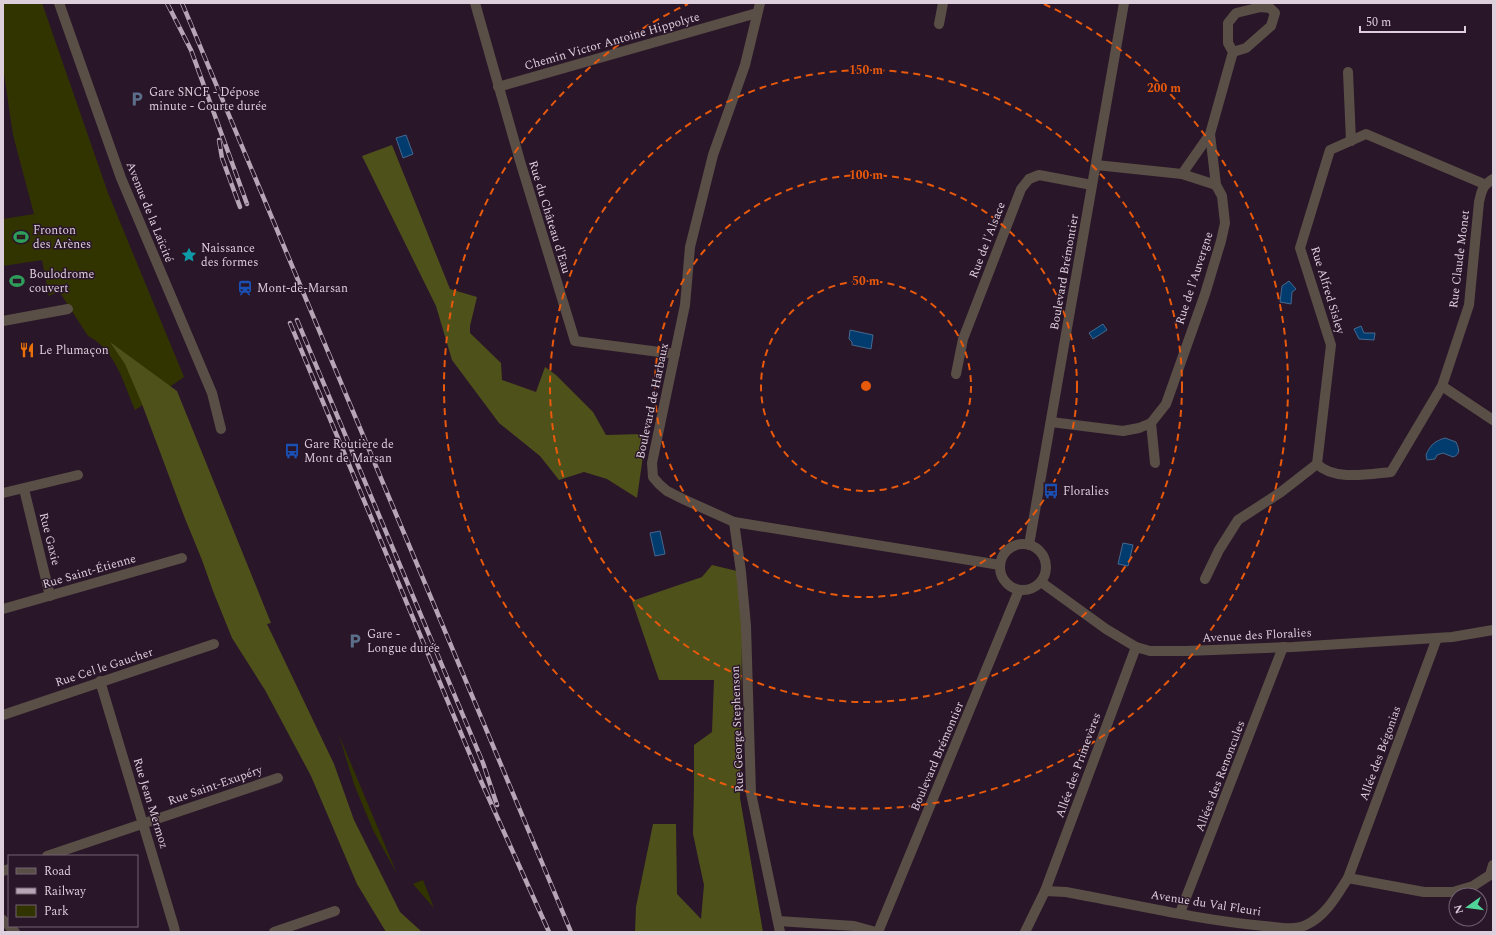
<svg xmlns="http://www.w3.org/2000/svg" width="1496" height="935" font-family="Spectral,serif">
<rect width="100%" height="100%" fill="#2a1629"/>
<!-- green -->
<g fill="#323400">
<path d="M 3,3 L 42,3 L 108,193 L 184,377 L 146,403 L 135,410 C 124,384 115,349 88,336 L 59,291 L 49,296 L 42,260 L 3,266 L 3,219 L 34,214 L 13,135 L 3,67 Z"/>
<polygon points="339,735 397,874 373,830 354,784"/>
<polygon points="423,880 434,908 413,884"/>
</g>
<!-- forest -->
<g fill="#4f511a">
<polygon points="392,145 450,289 477,297 470,326 470,333 501,363 502,380 536,392 545,367 556,375 593,412 606,435 643,434 644,449 637,498 607,479 584,472 559,480 540,456 499,423 452,360 436,306 362,156"/>
<polygon points="110,342 177,391 271,623 267,624 334,764 354,820 400,912 422,932 386,932 357,884 311,776 265,690 232,638 213,591 202,560 184,516 142,404 125,364"/>
<polygon points="712,565 741,572 742,638 740,798 763,932 635,932 636,907 653,824 676,824 677,894 701,919 704,885 693,834 694,786 694,745 712,732 714,680 659,680 632,601 702,577"/>
</g>
<!-- water -->
<g fill="#023c6e" stroke="#44688f">
<polygon points="406,135 413,154 403,158 396,138"/>
<polygon points="1289,281 1296,289 1292,292 1291,304 1280,302 1282,286"/>
<polygon points="1103,324 1107,330 1093,339 1089,333"/>
<polygon points="1361,326 1364,333 1375,333 1374,340 1359,339 1354,329"/>
<polygon points="850,330 873,335 871,349 852,345 852,342 849,339"/>
<path d="M 1445,438 L 1456,442 C 1459,449 1461,454 1453,457 L 1443,453 L 1437,455 L 1435,459 L 1427,460 L 1426,455 C 1430,445 1435,441 1445,438 Z"/>
<polygon points="660,531 665,554 655,556 650,533"/>
<polygon points="1123,543 1133,545 1128,566 1118,564"/>
</g>
<g fill="none" stroke-linecap="round" stroke-linejoin="round">
<!-- street -->
<g stroke="#5a4f46" stroke-width="10">
<polyline points="59,3 121,178 212,393 221,429"/>
<polyline points="475,3 520,161 575,341 675,354"/>
<polyline points="760,3 745,65 713,155 690,247 685,305 652,463 653,477 659,484 667,491 685,500 734,522 1000,565"/>
<polyline points="939,24 943,3"/>
<polyline points="1348,72 1351,141"/>
<polyline points="498,87 757,13"/>
<polyline points="1096,165 1182,174 1216,185"/>
<polyline points="1182,174 1210,134 1233,52 1246,48 1271,26 1275,13 1270,8 1261,7 1236,13 1228,23 1228,43 1233,52"/>
<polyline points="3,321 68,309"/>
<polyline points="956,374 963,339 1021,189 1029,179 1039,175 1092,185"/>
<polyline points="1442,386 1493,420"/>
<polyline points="1051,422 1123,431 1139,428 1151,423 1166,404 1205,294 1221,241 1225,223 1222,196 1216,185 1210,134"/>
<polyline points="1151,423 1155,463"/>
<polyline points="1317,464 1331,345 1300,248 1330,150 1366,134 1484,184"/>
<path d="M 1317,464 C 1334,481 1369,474 1391,472 L 1442,386 L 1469,305 L 1479,202 C 1482,190 1482,186 1493,179"/>
<polyline points="24,489 50,596"/>
<polyline points="3,493 78,475"/>
<polyline points="734,522 741,572 746,626 751,793 780,932"/>
<circle cx="1023" cy="567" r="23"/>
<polyline points="1029,545 1124,3"/>
<polyline points="1205,579 1219,550 1238,520 1281,492 1317,464"/>
<polyline points="1041,582 1106,629 1136,647 1150,651 1186,651 1293,647 1452,637 1493,630"/>
<polyline points="3,609 182,558"/>
<polyline points="100,681 174,927 175,932"/>
<polyline points="3,715 214,644"/>
<polyline points="47,856 278,778"/>
<polyline points="3,871 9,869"/>
<polyline points="1348,878 1424,892 1453,892 1473,886 1490,875 1493,865"/>
<polyline points="1045,891 1136,647"/>
<polyline points="1180,913 1283,647"/>
<polyline points="3,920 15,932"/>
<polyline points="778,921 854,926 876,932"/>
<polyline points="274,932 335,911"/>
<polyline points="878,932 1019,590"/>
<path d="M 1025,932 L 1045,891 L 1066,892 C 1132,904 1198,920 1264,926 C 1277,927 1294,931 1306,925 C 1326,916 1337,895 1348,878 L 1437,638"/>
</g>
<!-- rail casing -->
<g stroke="#b6a6b5" stroke-width="4.5">
<g id="rail">
<polyline points="167,3 191,50 247,204"/>
<polyline points="182,3 571,932"/>
<polyline points="219,140 222,158 240,207"/>
<polyline points="297,320 483,763 497,805"/>
<polyline points="290,323 481,781 549,932"/>
</g>
</g>
<!-- rail -->
<use href="#rail" stroke="#2a1629" stroke-width="3" stroke-dasharray="9" stroke-linecap="butt"/>
</g>
<!-- distance rings -->
<g fill="none" stroke="#e8590c" stroke-width="2" stroke-dasharray="7 5">
<circle cx="866" cy="386" r="105"/>
<circle cx="866" cy="386" r="211"/>
<circle cx="866" cy="386" r="316"/>
<path d="M1044 4A422 422 0 1 1 688 4"/>
</g>
<!-- icons -->
<defs>
<g id="parking-bare" transform="scale(1.2)"><path d="M-3.5-5.5H1a3.5 3.5 0 0 1 0 7H-1V5.5H-3.5ZM-1-3.4V-.6H.8a1.4 1.4 0 0 0 0-2.8Z" fill="#5c6f8a" stroke="#2a1629" stroke-width="2.5" paint-order="stroke"/></g>
<g id="stadium-bare" transform="scale(1.2)"><path d="M0-5a6.5 5 0 1 0 0 10a6.5 5 0 1 0 0-10ZM-3.5-1.8h7v3.6h-7Z" fill="#2e9e5b" stroke="#2a1629" stroke-width="2.5" paint-order="stroke"/></g>
<g id="sight-bare" transform="scale(1.2)"><path d="M0-6L1.8-2.2L6-1.7L2.9 1.2L3.7 5.4L0 3.3L-3.7 5.4L-2.9 1.2L-6-1.7L-1.8-2.2Z" fill="#0f9aa8" stroke="#2a1629" stroke-width="2.5" paint-order="stroke"/></g>
<g id="station-bare" transform="scale(1.2)"><path d="M-3-6H3Q5-6 5-4V2Q5 4 3 4L4.5 6H3L1.5 4h-3L-3 6H-4.5L-3 4Q-5 4-5 2V-4Q-5-6-3-6ZM-3.5-4v3h7v-3ZM-3.5 1v1.5H-2V1ZM2 1v1.5H3.5V1Z" fill="#1a4fb4" stroke="#2a1629" stroke-width="2.5" paint-order="stroke"/></g>
<g id="restaurant-bare" transform="scale(1.2)"><path d="M-5-6h1v4h1v-4h1v4h1v-4h1v5L-1.5 .5V6h-2V.5L-5-1ZM5-6V6H3V1.5H1.5Q1.5-4 5-6Z" fill="#e8710a" stroke="#2a1629" stroke-width="2.5" paint-order="stroke"/></g>
<g id="bus-bare" transform="scale(1.2)"><path d="M-5-6H5V4H4V6H2V4H-2V6H-4V4H-5ZM-3.5-4V0h7V-4ZM-3.5 1.2v1.5H-2V1.2ZM2 1.2v1.5H3.5V1.2Z" fill="#1a4fb4" stroke="#2a1629" stroke-width="2.5" paint-order="stroke"/></g>
</defs>
<g fill-rule="evenodd">
<use href="#parking-bare" x="137" y="99"/>
<use href="#stadium-bare" x="21" y="237"/>
<use href="#sight-bare" x="189" y="255"/>
<use href="#stadium-bare" x="17" y="281"/>
<use href="#station-bare" x="245" y="288"/>
<use href="#restaurant-bare" x="27" y="350"/>
<use href="#bus-bare" x="292" y="451"/>
<use href="#bus-bare" x="1051" y="491"/>
<use href="#parking-bare" x="355" y="641"/>
</g>
<g text-anchor="middle" stroke-width="3" stroke-linejoin="round" paint-order="stroke">
<!-- street labels -->
<g font-size="12" fill="#ddcfdc" stroke="#2a1629">
<text transform="translate(612 41) rotate(-16)" y="4">Chemin Victor Antoine Hippolyte</text>
<text transform="translate(150 212) rotate(68)" y="4">Avenue de la Laïcité</text>
<text transform="translate(550 217) rotate(73)" y="4">Rue du Château d'Eau</text>
<text transform="translate(987 240) rotate(-69)" y="4">Rue de l'Alsace</text>
<text transform="translate(1459 259) rotate(-83)" y="4">Rue Claude Monet</text>
<text transform="translate(1064 272) rotate(-80)" y="4">Boulevard Brémontier</text>
<text transform="translate(1194 278) rotate(-72)" y="4">Rue de l'Auvergne</text>
<text transform="translate(1328 290) rotate(73)" y="4">Rue Alfred Sisley</text>
<text transform="translate(652 401) rotate(-78)" y="4">Boulevard de Harbaux</text>
<text transform="translate(50 539) rotate(76)" y="4">Rue Gaxie</text>
<text transform="translate(89 571) rotate(-16)" y="4">Rue Saint-Étienne</text>
<text transform="translate(1257 635) rotate(-3)" y="4">Avenue des Floralies</text>
<text transform="translate(104 667) rotate(-18)" y="4">Rue Cel le Gaucher</text>
<text transform="translate(737 729) rotate(-92)" y="4">Rue George Stephenson</text>
<text transform="translate(1380 753) rotate(-70)" y="4">Allée des Bégonias</text>
<text transform="translate(937 756) rotate(-67)" y="4">Boulevard Brémontier</text>
<text transform="translate(1078 765) rotate(-70)" y="4">Allée des Primevères</text>
<text transform="translate(1220 776) rotate(-69)" y="4">Allées des Renoncules</text>
<text transform="translate(215 785) rotate(-19)" y="4">Rue Saint-Exupéry</text>
<text transform="translate(151 803) rotate(73)" y="4">Rue Jean Mermoz</text>
<text transform="translate(1206 903) rotate(9)" y="4">Avenue du Val Fleuri</text>
</g>
<!-- poi labels -->
<g font-size="12" fill="#ddcfdc" stroke="#2a1629" text-anchor="start">
<text x="149" y="96">Gare SNCF - Dépose<tspan x="149" dy="14">minute - Courte durée</tspan></text>
<text x="33" y="234">Fronton<tspan x="33" dy="14">des Arènes</tspan></text>
<text x="201" y="252">Naissance<tspan x="201" dy="14">des formes</tspan></text>
<text x="29" y="278">Boulodrome<tspan x="29" dy="14">couvert</tspan></text>
<text x="257" y="292">Mont-de-Marsan</text>
<text x="39" y="354">Le Plumaçon</text>
<text x="304" y="448">Gare Routière de<tspan x="304" dy="14">Mont de Marsan</tspan></text>
<text x="1063" y="495">Floralies</text>
<text x="367" y="638">Gare -<tspan x="367" dy="14">Longue durée</tspan></text>
</g>
</g>
<circle cx="866" cy="386" r="6" fill="#e8590c" stroke="#2a1629" stroke-width="2"/>
<g font-size="12" text-anchor="middle" font-weight="bold" fill="#e8590c" stroke="#2a1629" stroke-width="3" stroke-linejoin="round" paint-order="stroke">
<text x="866" y="74">150 m</text>
<text x="1164" y="92">200 m</text>
<text x="866" y="179">100 m</text>
<text x="866" y="285">50 m</text>
</g>
<!-- border -->
<rect width="1496" height="935" fill="none" stroke="#ddcfdc" stroke-width="8"/>
<!-- legend -->
<rect x="8" y="855" width="130" height="72" fill="#2a1629" stroke="#726071"/>
<rect x="16" y="868" width="20" height="6" fill="#5a4f46" stroke="#726071"/>
<text x="44" y="875" font-size="12" fill="#ddcfdc">Road</text>
<rect x="16" y="888" width="20" height="6" fill="#b6a6b5" stroke="#726071"/>
<text x="44" y="895" font-size="12" fill="#ddcfdc">Railway</text>
<rect x="16" y="905" width="20" height="12" fill="#323400" stroke="#726071"/>
<text x="44" y="915" font-size="12" fill="#ddcfdc">Park</text>
<!-- north arrow -->
<g transform="translate(1468 907) rotate(256)"><circle r="19" fill="#2a1629" stroke="#726071"/>
<path d="M0-3L7 15L0 10L-7 15Z" fill="#50d398"/>
<text y="-6" font-size="11" font-weight="bold" text-anchor="middle" fill="#ddcfdc">N</text>
</g>
<!-- scale -->
<path d="M1360 26v6h105v-6" fill="none" stroke="#ddcfdc" stroke-width="2"/>
<text x="1366" y="26" font-size="12" fill="#ddcfdc" stroke="#2a1629" stroke-width="3" paint-order="stroke">50 m</text>
</svg>
